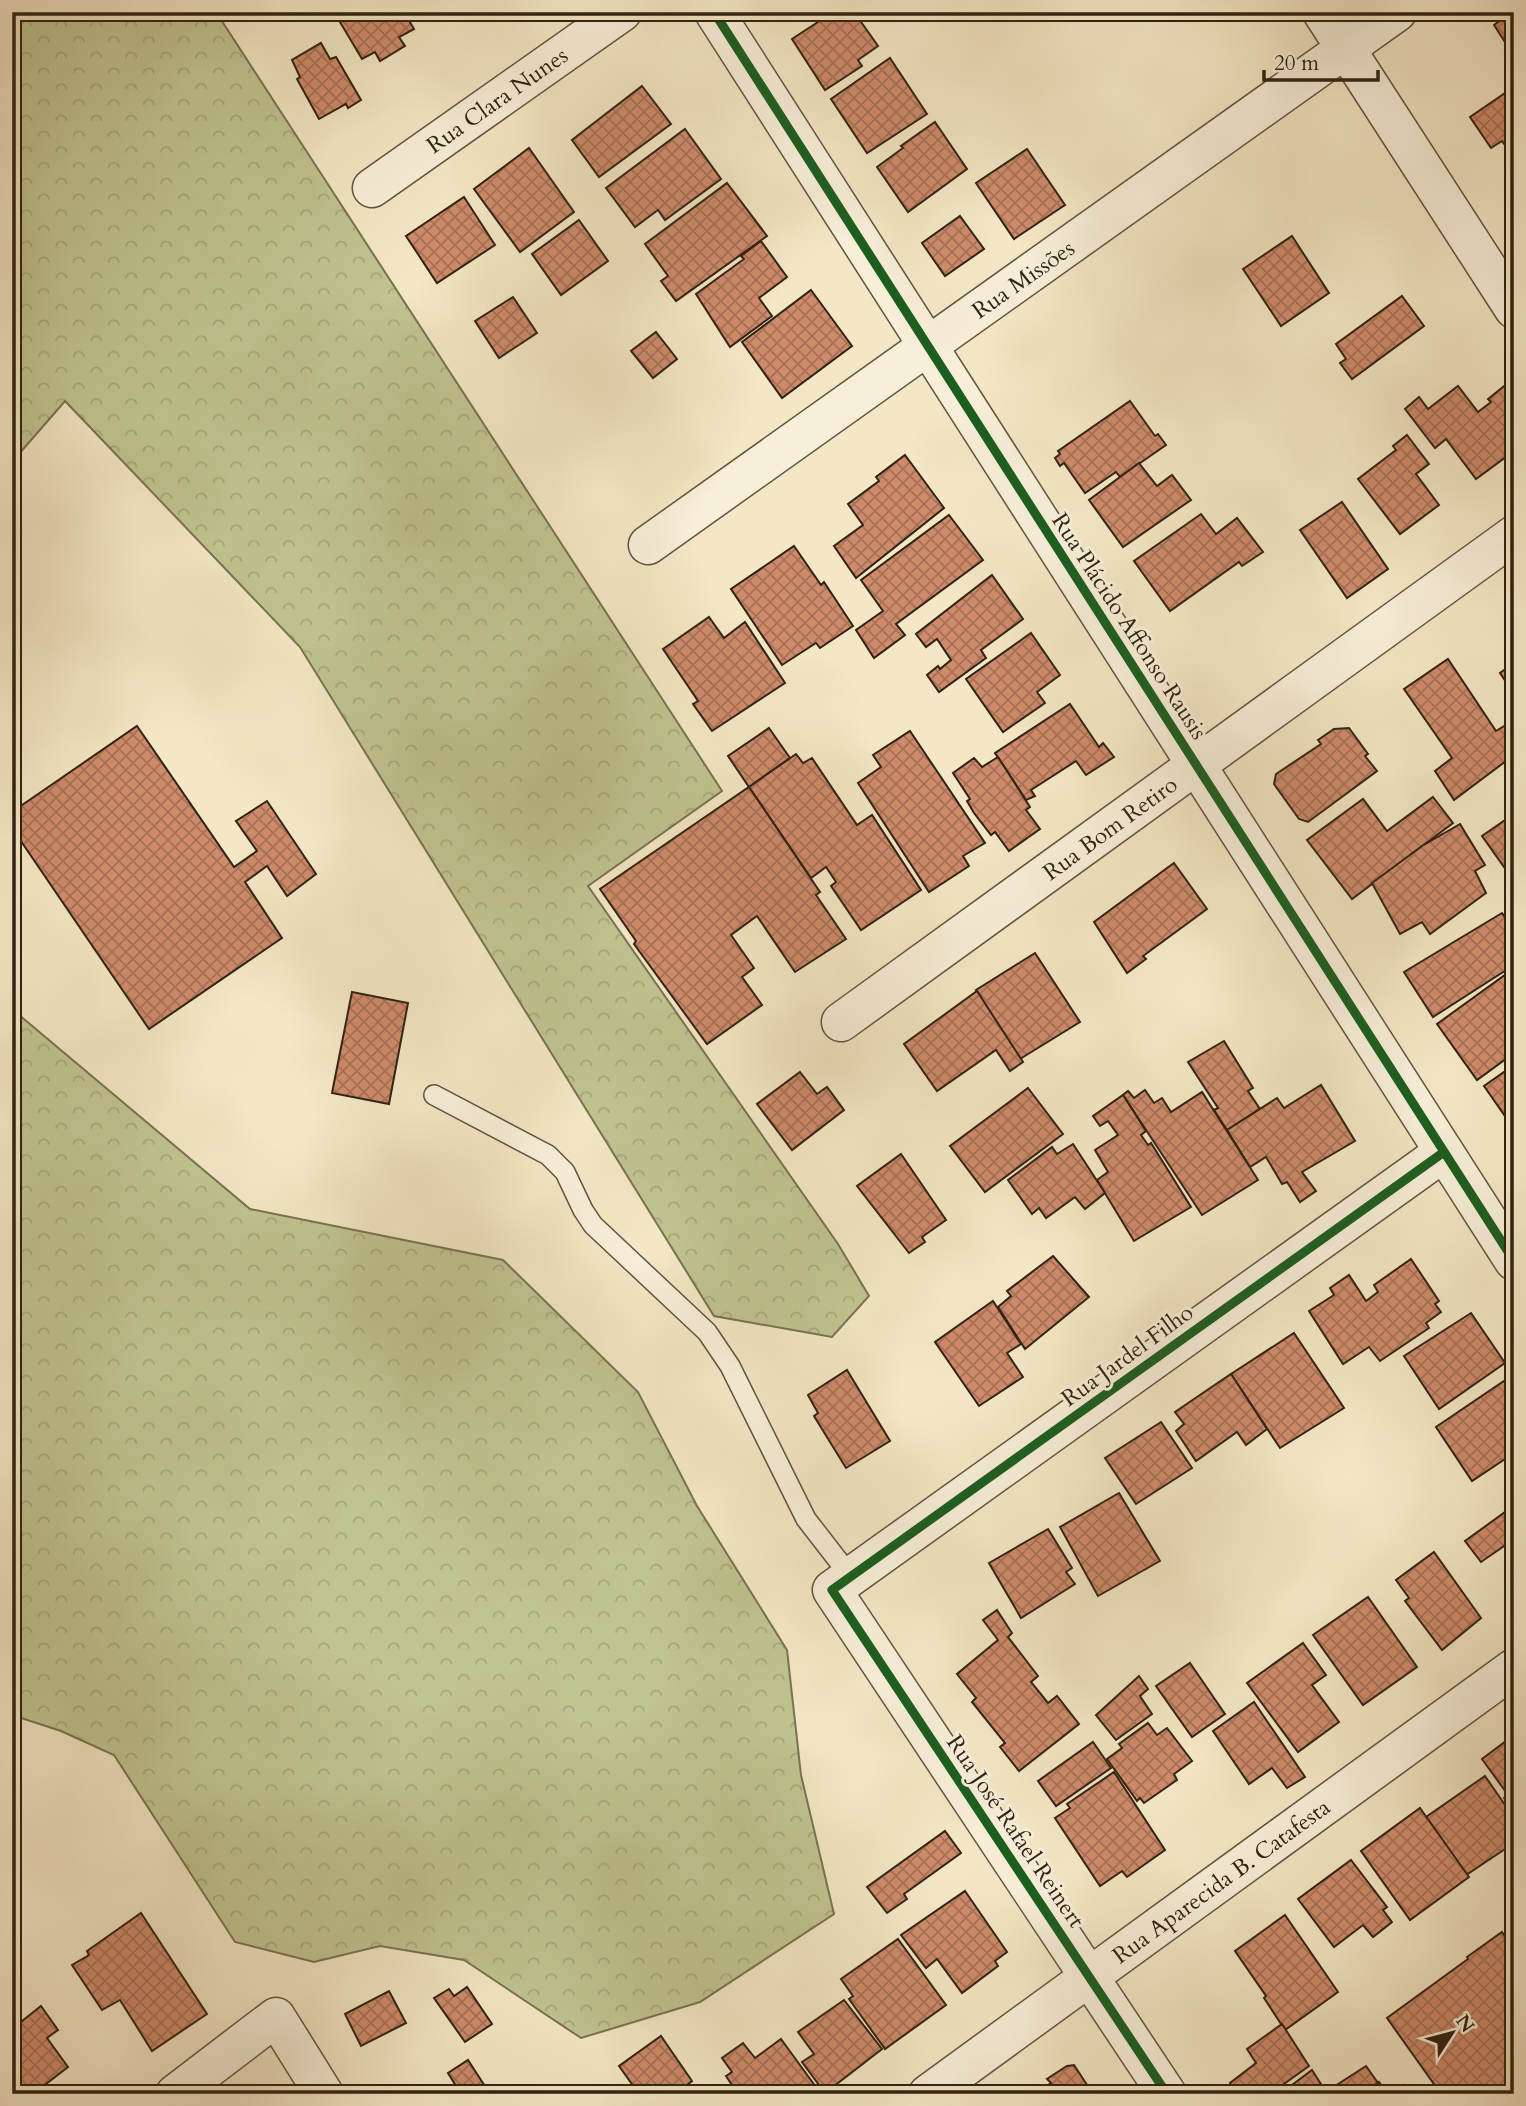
<svg xmlns="http://www.w3.org/2000/svg" width="1526" height="2106" font-family="Cardo,serif">
<defs>
<pattern id="forest-crowns" width="20" height="18" patternUnits="userSpaceOnUse" patternTransform="scale(1.75)"><rect width="20" height="18" fill="#c0c491"/><path d="M2 6a3 3 0 1 1 6 0M12 15a3 3 0 1 1 6 0" fill="none" stroke="#a5a87c"/></pattern>
<pattern id="building-cross-hatch" width="8" height="8" patternUnits="userSpaceOnUse" patternTransform="scale(1.75)"><rect width="8" height="8" fill="#ce8b6b"/><path d="M0 0l8 8M0 8l8-8" fill="none" stroke="#a87157"/></pattern>
</defs>
<rect width="100%" height="100%" fill="#f4e7c5"/>
<filter id="stains"><feTurbulence type="fractalNoise" baseFrequency=".00286" numOctaves="4"/><feColorMatrix values="0 0 0 0 .2 0 0 0 0 .09 0 0 0 0 .02 0 0 0 .5 -.17"/></filter>
<radialGradient id="worn" r=".72"><stop offset=".6" stop-color="#630" stop-opacity="0"/><stop offset="1" stop-color="#630" stop-opacity=".3"/></radialGradient>
<!-- forest -->
<g fill="url(#forest-crowns)" stroke="#787352" stroke-width="2">
<polygon points="12,12 216,12 722,791 588,886 838,1244 869,1296 832,1337 714,1316 300,647 65,401 12,462"/>
<polygon points="12,1009 250,1209 503,1260 638,1392 697,1506 787,1650 801,1775 834,1914 700,2002 581,2038 464,1960 380,1946 314,1962 235,1942 114,1755 61,1731 12,1715"/>
</g>
<!-- building -->
<g fill="url(#building-cross-hatch)" stroke="#302212" stroke-width="2">
<polygon points="334,12 404,12 414,29 399,37 405,46 380,61 375,52 362,59"/>
<polygon points="821,12 854,12 878,46 858,60 862,66 825,90 792,39 824,18"/>
<polygon points="1512,12 1514,12 1514,56 1494,25"/>
<polygon points="321,43 330,59 336,57 361,100 348,108 346,104 319,119 297,79 300,77 292,60"/>
<polygon points="890,58 927,114 867,153 831,99"/>
<polygon points="642,86 671,124 599,177 572,140"/>
<polygon points="1514,87 1514,158 1502,141 1491,148 1470,117"/>
<polygon points="935,122 967,169 908,212 877,167 903,148 901,146"/>
<polygon points="685,129 721,179 665,220 658,210 635,227 606,188"/>
<polygon points="529,148 574,212 520,252 474,189"/>
<polygon points="1027,149 1065,205 1014,239 976,183"/>
<polygon points="727,183 767,236 676,301 661,281 668,276 645,244"/>
<polygon points="464,197 495,245 437,283 406,236"/>
<polygon points="960,216 984,249 945,276 922,243"/>
<polygon points="579,220 608,261 561,295 532,254"/>
<polygon points="1292,236 1329,293 1281,326 1243,269"/>
<polygon points="761,241 787,277 759,298 772,316 730,347 696,294 744,259 741,256"/>
<polygon points="811,290 852,346 782,398 742,342"/>
<polygon points="1402,296 1424,326 1352,379 1340,363 1346,359 1336,344"/>
<polygon points="513,297 537,333 499,358 475,321"/>
<polygon points="656,332 677,359 653,378 631,351"/>
<polygon points="1508,383 1514,391 1514,451 1476,479 1446,439 1435,448 1405,409 1419,397 1428,409 1458,386 1478,412 1491,402 1488,399"/>
<polygon points="1130,401 1155,436 1158,434 1166,445 1120,477 1116,472 1085,493 1064,463 1060,466 1055,458 1060,454 1058,451"/>
<polygon points="1407,435 1429,464 1416,474 1439,505 1400,534 1358,479 1396,450 1393,446"/>
<polygon points="905,455 944,508 856,578 834,546 863,525 848,504 879,481 876,477"/>
<polygon points="1139,463 1157,486 1172,475 1191,500 1123,547 1089,500"/>
<polygon points="1342,502 1388,569 1347,598 1300,530"/>
<polygon points="1201,514 1216,534 1237,518 1263,552 1242,566 1239,562 1170,611 1134,561"/>
<polygon points="949,515 983,560 896,624 905,635 874,658 856,630 883,611 861,580"/>
<polygon points="794,546 821,585 824,582 853,626 820,648 816,643 782,665 731,589"/>
<polygon points="992,575 1023,619 981,650 986,658 939,692 927,675 938,666 940,669 951,660 937,639 926,647 916,634"/>
<polygon points="709,617 724,638 745,622 785,683 712,731 693,704 698,701 663,649"/>
<polygon points="1031,633 1060,675 1037,692 1045,703 1003,732 966,679"/>
<polygon points="1448,659 1496,731 1514,720 1514,755 1454,800 1435,771 1452,758 1404,689"/>
<polygon points="1514,663 1514,694 1500,673"/>
<polygon points="1070,704 1099,747 1103,743 1114,757 1086,775 1076,761 1031,790 1035,796 1026,800 995,753"/>
<polygon points="137,726 234,867 257,851 236,821 267,801 316,874 287,896 267,866 245,882 282,938 149,1029 12,828 12,812"/>
<polygon points="769,728 790,758 749,787 728,756"/>
<polygon points="1349,728 1368,754 1365,756 1377,771 1308,822 1299,819 1274,784 1276,774 1321,744 1318,740 1334,729"/>
<polygon points="910,731 985,843 963,856 969,866 929,892 858,783 881,767 873,755"/>
<polygon points="796,754 803,763 812,758 857,825 872,815 921,890 861,930 831,886 836,882 826,867 811,878 749,787"/>
<polygon points="998,757 1030,807 1026,810 1040,829 1009,851 995,832 991,835 974,813 967,801 970,799 953,773 974,758 982,767"/>
<polygon points="749,787 820,892 816,895 846,939 795,972 757,916 731,935 754,968 742,977 762,1005 707,1044 634,944 636,941 600,889"/>
<polygon points="1433,797 1453,823 1352,899 1307,840 1363,799 1387,831"/>
<polygon points="1514,814 1514,881 1482,836"/>
<polygon points="1460,824 1485,865 1475,871 1486,893 1430,934 1422,922 1400,934 1372,883 1422,846"/>
<polygon points="1174,863 1207,909 1143,956 1146,959 1127,973 1094,922"/>
<polygon points="1502,913 1514,931 1514,965 1433,1017 1404,972"/>
<polygon points="1035,953 1080,1022 1020,1059 976,990"/>
<polygon points="1509,972 1514,979 1514,1053 1477,1080 1437,1024"/>
<polygon points="977,991 1023,1062 1010,1071 996,1050 937,1091 904,1044"/>
<polygon points="352,992 408,1003 389,1104 332,1093"/>
<polygon points="1224,1041 1253,1088 1248,1091 1260,1109 1227,1130 1214,1110 1218,1108 1188,1062"/>
<polygon points="1514,1065 1514,1129 1484,1086"/>
<polygon points="800,1072 817,1094 827,1087 844,1110 792,1150 757,1104"/>
<polygon points="1321,1085 1355,1141 1302,1172 1316,1191 1300,1202 1287,1182 1282,1184 1266,1157 1250,1167 1227,1130 1277,1098 1284,1108"/>
<polygon points="1028,1088 1063,1134 985,1192 950,1146"/>
<polygon points="1145,1090 1154,1103 1162,1098 1171,1112 1202,1092 1258,1180 1202,1215 1123,1095 1128,1091 1134,1098"/>
<polygon points="1123,1095 1146,1131 1141,1135 1148,1145 1151,1143 1191,1207 1134,1241 1097,1180 1108,1172 1095,1150 1118,1135 1108,1121 1100,1126 1093,1116"/>
<polygon points="1073,1144 1105,1193 1085,1209 1075,1197 1046,1218 1039,1208 1032,1214 1008,1180 1052,1147 1057,1154"/>
<polygon points="901,1154 946,1220 922,1237 925,1242 909,1253 857,1186"/>
<polygon points="1053,1256 1089,1297 1025,1349 998,1307 1011,1296 1007,1291"/>
<polygon points="1411,1259 1439,1301 1435,1304 1441,1312 1426,1323 1429,1328 1380,1361 1369,1347 1343,1364 1309,1311 1334,1295 1330,1288 1349,1275 1366,1301 1378,1292 1374,1285"/>
<polygon points="993,1301 1021,1344 1007,1353 1023,1377 979,1406 935,1342"/>
<polygon points="1471,1313 1505,1363 1439,1409 1404,1356"/>
<polygon points="1294,1333 1344,1408 1280,1448 1231,1374"/>
<polygon points="847,1370 890,1441 846,1468 814,1416 818,1413 808,1395"/>
<polygon points="1231,1374 1267,1429 1246,1445 1237,1432 1196,1461 1176,1431 1184,1424 1175,1412"/>
<polygon points="1504,1381 1514,1396 1514,1453 1472,1481 1436,1427"/>
<polygon points="1161,1422 1192,1468 1136,1504 1105,1458"/>
<polygon points="1119,1493 1160,1561 1098,1596 1060,1527"/>
<polygon points="1512,1507 1514,1548 1510,1542 1481,1562 1465,1541"/>
<polygon points="1048,1529 1072,1568 1066,1572 1075,1584 1021,1618 989,1563"/>
<polygon points="1434,1552 1481,1618 1442,1650 1405,1601 1409,1598 1396,1580"/>
<polygon points="1368,1597 1417,1667 1363,1705 1313,1635"/>
<polygon points="997,1610 1012,1633 1008,1637 1038,1676 1031,1682 1048,1703 1057,1696 1079,1724 1019,1771 1000,1747 1005,1743 972,1702 976,1698 957,1674 998,1640 983,1620"/>
<polygon points="1303,1643 1326,1675 1312,1685 1339,1722 1298,1752 1247,1683"/>
<polygon points="1190,1663 1225,1714 1192,1737 1156,1686"/>
<polygon points="1139,1676 1148,1689 1140,1696 1152,1714 1116,1740 1096,1715"/>
<polygon points="1254,1702 1305,1777 1287,1788 1272,1768 1249,1784 1213,1731"/>
<polygon points="1148,1723 1157,1735 1167,1728 1192,1761 1174,1774 1177,1780 1144,1803 1140,1798 1137,1801 1107,1759 1122,1748 1119,1744"/>
<polygon points="1514,1735 1514,1812 1504,1798 1508,1795 1482,1759"/>
<polygon points="1093,1742 1111,1768 1056,1806 1038,1781"/>
<polygon points="1114,1772 1165,1850 1127,1877 1122,1871 1100,1886 1055,1818 1070,1808 1067,1804"/>
<polygon points="1485,1776 1514,1818 1514,1843 1466,1875 1426,1817"/>
<polygon points="1420,1808 1469,1877 1410,1920 1361,1851"/>
<polygon points="945,1831 961,1853 904,1894 907,1899 887,1913 867,1887"/>
<polygon points="1351,1860 1387,1907 1383,1910 1392,1922 1373,1937 1363,1925 1334,1947 1298,1899"/>
<polygon points="965,1891 1007,1952 995,1961 998,1966 962,1993 937,1959 926,1968 901,1935"/>
<polygon points="141,1913 207,2014 152,2051 120,2000 102,2010 72,1965 89,1955 87,1951"/>
<polygon points="1285,1915 1338,1992 1285,2030 1264,1998 1266,1996 1235,1951"/>
<polygon points="1502,1932 1514,1949 1514,2094 1441,2094 1387,2018 1468,1959 1467,1957"/>
<polygon points="898,1939 946,2005 885,2049 849,1999 853,1996 841,1979"/>
<polygon points="467,1987 492,2024 465,2042 434,1998 449,1989 454,1996"/>
<polygon points="389,1991 406,2023 361,2046 345,2014"/>
<polygon points="844,2000 882,2049 825,2093 802,2062 814,2054 798,2032"/>
<polygon points="41,2006 58,2030 47,2038 68,2067 33,2094 12,2094 12,2029"/>
<polygon points="1282,2024 1309,2066 1270,2094 1238,2094 1230,2083 1256,2063 1247,2049"/>
<polygon points="661,2036 692,2081 676,2094 639,2094 619,2066"/>
<polygon points="781,2039 821,2094 738,2094 726,2076 732,2072 722,2058 743,2043 755,2058"/>
<polygon points="468,2060 490,2094 461,2094 448,2073"/>
<polygon points="1074,2065 1093,2094 1035,2094 1051,2083 1047,2079 1067,2066"/>
<polygon points="1366,2066 1378,2083 1361,2094 1340,2094 1335,2086"/>
<polygon points="1312,2070 1319,2081 1328,2094 1298,2094 1292,2085"/>
<polygon points="1379,2082 1388,2094 1361,2094 1378,2083"/>
<polygon points="1404,2085 1410,2094 1391,2094"/>
</g>
<g fill="none" stroke-linecap="round" stroke-linejoin="round">
<!-- service casing -->
<g stroke="#61533f" stroke-width="22">
<polyline id="service" points="434,1095 548,1155 565,1172 583,1210 593,1225 707,1332 730,1366 806,1519 851,1577"/>
</g>
<!-- minor casing -->
<g stroke="#61533f" stroke-width="41">
<g id="minor">
<polyline points="714,12 1514,1261"/>
<polyline points="1322,12 1514,309"/>
<polyline points="372,188 622,12"/>
<polyline points="648,545 1397,12"/>
<polyline points="841,1022 1514,535"/>
<polyline points="175,2094 276,2017 324,2094"/>
<polyline points="928,2094 1514,1668"/>
<polyline points="1167,2094 832,1590 1444,1152"/>
</g>
</g>
<!-- service -->
<use href="#service" stroke="#f8efd9" stroke-width="19"/>
<!-- minor -->
<use href="#minor" stroke="#f8efd9" stroke-width="38"/>
<!-- cycleway casing -->
<g stroke="#f8efd9" stroke-width="13">
<g id="cycleway">
<polyline points="714,12 1514,1261"/>
<polyline points="1167,2094 832,1590 1444,1152"/>
</g>
</g>
<!-- cycleway -->
<use href="#cycleway" stroke="#1b5e20" stroke-width="9"/>
</g>
<g text-anchor="middle" stroke-width="6" stroke-linejoin="round" paint-order="stroke">
<!-- street labels -->
<g font-size="23" fill="#302212" stroke="#f8efd9">
<text transform="translate(497 100) rotate(-35)" y="8">Rua Clara Nunes</text>
<text transform="translate(1023 279) rotate(-35)" y="8">Rua Missões</text>
<text transform="translate(1130 626) rotate(57)" y="8">Rua Plácido Affonso Rausis</text>
<text transform="translate(1110 828) rotate(-36)" y="8">Rua Bom Retiro</text>
<text transform="translate(1127 1355) rotate(-36)" y="8">Rua Jardel Filho</text>
<text transform="translate(1016 1831) rotate(56)" y="8">Rua José Rafael Reinert</text>
<text transform="translate(1221 1881) rotate(-36)" y="8">Rua Aparecida B. Catafesta</text>
</g>
</g>
<!-- margin -->
<rect width="1526" height="2106" fill="none" stroke="#f4e7c5" stroke-width="42"/>
<rect x="14" y="14" width="1498" height="2078" fill="none" stroke="#302212" stroke-width="3.5"/>
<rect x="21" y="21" width="1484" height="2064" fill="none" stroke="#302212" stroke-width="2"/>
<!-- north arrow -->
<g transform="translate(1452 2033) rotate(54)" stroke="#f8efd9" stroke-width="5" paint-order="stroke">
<path d="M0-5L12 26L0 18L-12 26Z" fill="#302212"/>
<text y="-10" font-size="19" font-weight="bold" text-anchor="middle" fill="#302212">N</text>
</g>
<!-- scale -->
<path d="M1264 70v10h114v-10" fill="none" stroke="#302212" stroke-width="3.5"/>
<text x="1274" y="70" font-size="21" fill="#302212" stroke="#f8efd9" stroke-width="5" paint-order="stroke">20 m</text>
<rect width="100%" height="100%" filter="url(#stains)"/>
<rect width="100%" height="100%" fill="url(#worn)"/>
</svg>
